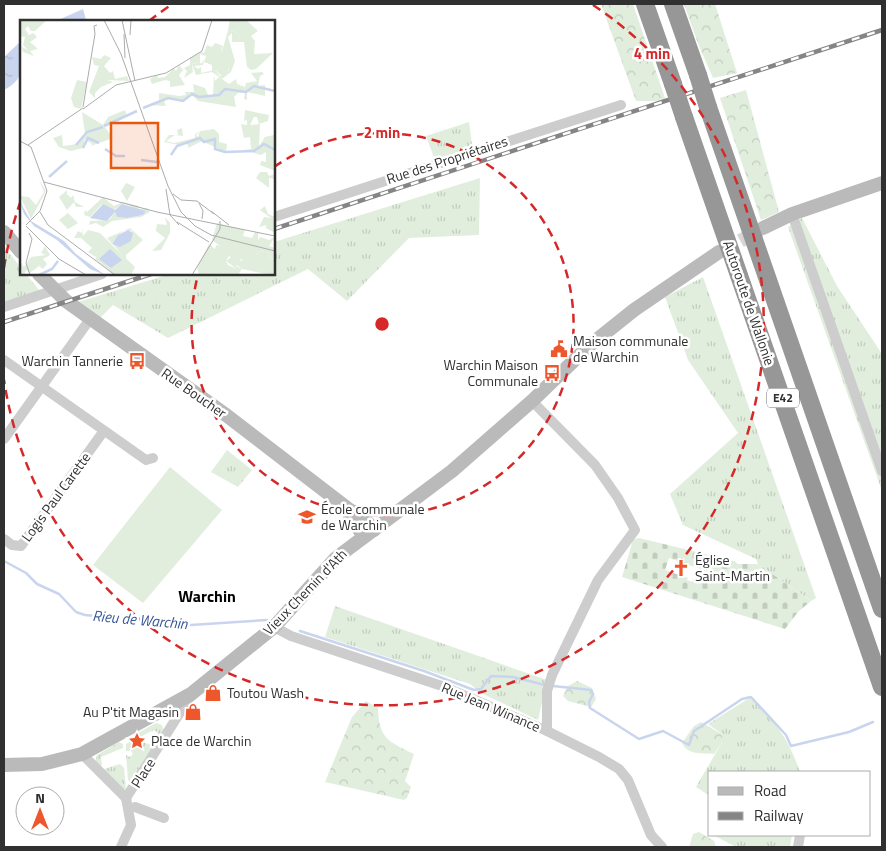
<svg xmlns="http://www.w3.org/2000/svg" width="886" height="851" font-family="'Titillium Web',sans-serif">
<defs>
<pattern id="grass-tufts" width="24" height="20" patternUnits="userSpaceOnUse" patternTransform="scale(1.25)"><rect width="24" height="20" fill="#e1eedd"/><path d="M3 7l-1-3M5 7V3M7 7l1-3M15 17l-1-3M17 17v-4M19 17l1-3" fill="none" stroke="#c1ccbe"/></pattern>
<pattern id="forest-crowns" width="20" height="18" patternUnits="userSpaceOnUse" patternTransform="scale(1.25)"><rect width="20" height="18" fill="#e1eedd"/><path d="M2 6a3 3 0 1 1 6 0M12 15a3 3 0 1 1 6 0" fill="none" stroke="#c1ccbe"/></pattern>
<pattern id="cemetery-stones" width="16" height="16" patternUnits="userSpaceOnUse" patternTransform="scale(1.25)"><rect width="16" height="16" fill="#e1eedd"/><path d="M2 7V4a2 2 0 0 1 4 0v3zM10 15v-3a2 2 0 0 1 4 0v3z" fill="#c1ccbe"/></pattern>
<pattern id="water-ripples" width="26" height="14" patternUnits="userSpaceOnUse" patternTransform="scale(1.25)"><rect width="26" height="14" fill="#c9d5ee"/><path d="M2 4q2-2 4 0t4 0M15 11q2-2 4 0t4 0" fill="none" stroke="#adb7cc"/></pattern>
</defs>
<rect width="100%" height="100%" fill="#fff"/>
<!-- grass -->
<g fill="url(#grass-tufts)">
<polygon points="469,122 473,152 438,168 426,136"/>
<polygon points="480,178 479,235 409,238 347,301 308,269 168,338 113,305 100,318 75,303 170,274 274,274 274,242"/>
<polygon points="802,218 837,286 882,354 881,488 788,227"/>
<polygon points="4,246 21,268 21,274 26,274 39,290 4,303"/>
<polygon points="703,277 816,598 811,601 758,564 756,559 683,525 670,494 738,433 688,360 665,297"/>
<polygon points="227,450 252,470 238,487 211,472"/>
<polygon points="335,606 547,680 538,720 481,693 470,684 325,637"/>
<path d="M 751,697 C 776,723 788,737 800,772 L 710,772 L 710,796 L 696,787 L 721,744 L 723,735 L 708,724 Z"/>
<polygon points="156,723 162,725 164,732 133,783 128,780 126,755 130,757 133,754 131,751 126,751 126,744 135,739 148,744 152,743 158,733 154,730 138,738 136,734"/>
<polygon points="119,742 123,744 123,748 101,757 102,765 99,767 95,763 97,755"/>
<polygon points="120,764 124,768 126,789 123,789 101,770"/>
<polygon points="713,835 792,835 790,847 736,847"/>
</g>
<!-- forest -->
<g fill="url(#forest-crowns)">
<polygon points="601,4 633,4 666,101 636,101"/>
<polygon points="684,4 715,4 737,73 713,78 699,46"/>
<polygon points="746,90 779,212 761,220 720,98"/>
<polygon points="577,681 592,688 596,699 591,707 568,701 563,696 568,686"/>
<path d="M 366,701 L 378,708 C 379,738 387,741 414,754 L 405,781 L 411,787 L 407,798 L 404,800 L 325,782 L 352,717 Z"/>
<path d="M 701,722 L 723,735 L 721,744 L 714,754 C 701,753 688,755 682,743 L 694,726 Z"/>
<polygon points="699,832 714,841 716,847 689,847 693,834"/>
</g>
<!-- cemetery -->
<path fill="url(#cemetery-stones)" fill-rule="evenodd" d="M 639,538 L 734,561 L 738,564 L 758,564 L 811,601 L 798,612 L 785,629 L 622,577 L 633,540 ZM 669,558 L 703,570 L 700,579 L 694,578 L 692,582 L 687,580 L 688,578 L 665,570 Z"/>
<!-- pitch -->
<polygon fill="#e1eedd" points="170,467 222,510 143,603 93,565"/>
<!-- water -->
<g fill="url(#water-ripples)">
<polygon points="83,9 86,20 82,21 56,21"/>
<path d="M 21,41 C 21,65 27,78 4,90 L 4,57 Z"/>
</g>
<g fill="none" stroke-linecap="round" stroke-linejoin="round">
<!-- stream -->
<g stroke="#c9d5ee" stroke-width="2.5">
<polyline points="4,561 26,573 37,584 59,594 76,612 85,615 191,625 267,620"/>
<polyline points="300,631 424,671 474,690 481,689 491,676 513,677 545,685"/>
<polyline points="553,686 591,690 593,694 589,702 590,708 639,739 663,731 689,745 694,731 742,699 751,697 786,735 791,746 849,732 873,722"/>
</g>
<!-- secondary-tunnel -->
<polyline stroke="#d6d6d6" stroke-width="14" stroke-dasharray="14 7" stroke-linecap="butt" points="722,251 760,230"/>
<!-- street -->
<g stroke="#cdcdcd" stroke-width="10">
<polyline points="792,214 882,471"/>
<polyline points="274,217 621,105"/>
<polyline points="4,307 102,274"/>
<polyline points="4,360 146,460 153,458"/>
<polyline points="532,401 595,465 618,498 635,530 598,580 552,675 547,691 547,731"/>
<polyline points="4,439 90,319"/>
<polyline points="4,539 12,545 21,546 103,432"/>
<polyline points="274,627 291,636 445,687 547,731 599,757 619,769 628,780 651,835 662,847"/>
<polyline points="82,754 126,798 191,695"/>
<polyline points="135,807 164,818"/>
<polyline points="121,847 131,825 126,798"/>
<polyline points="798,847 800,835"/>
</g>
<!-- secondary -->
<g stroke="#bababa" stroke-width="14">
<polyline points="763,228 792,214 882,183"/>
<polyline points="4,232 21,252"/>
<polyline points="39,274 66,301 226,415 351,511 359,513 374,530"/>
<polyline points="351,511 350,517 364,536"/>
<polyline points="4,765 42,764 82,754 191,694 274,627 336,558 452,471 532,401 589,346 634,310 719,252"/>
</g>
<!-- highway -->
<g stroke="#979797" stroke-width="18">
<polyline points="645,4 673,84"/>
<polyline points="673,4 698,75"/>
<polyline points="708,107 882,609"/>
<polyline points="684,117 882,687"/>
</g>
<!-- rail casing -->
<g stroke="#858585" stroke-width="4.5">
<g id="rail">
<polyline points="274,229 882,30"/>
<polyline points="4,322 151,274"/>
</g>
</g>
<!-- rail -->
<use href="#rail" stroke="#fff" stroke-width="2.5" stroke-dasharray="8" stroke-linecap="butt"/>
<!-- highway-bridge -->
<g stroke="#979797" stroke-width="18">
<polyline points="698,75 708,107"/>
<polyline points="673,84 684,117"/>
</g>
</g>
<!-- distance rings -->
<g fill="none" stroke="#d62828" stroke-width="2.5" stroke-dasharray="9 6">
<path d="M274 167A191 191 0 1 1 198 275"/>
<path d="M4 268A382 382 0 0 1 21 200M149 21A382 382 0 0 1 171 5M593 5A382 382 0 1 1 4 380"/>
</g>
<!-- icons -->
<defs>
<g id="civic-bare" transform="scale(1.35)"><path d="M-.6-6.5H3V-4.5H.6V-3L4-1V1h2V6H-6V1h2V-1L-.6-3ZM-1.2 2.5V6h2.4V2.5Z" fill="#ee562b" stroke="#fff" stroke-width="2.5" paint-order="stroke"/></g>
<g id="bus-bare" transform="scale(1.35)"><path d="M-5-6H5V4H4V6H2V4H-2V6H-4V4H-5ZM-3.5-4V0h7V-4ZM-3.5 1.2v1.5H-2V1.2ZM2 1.2v1.5H3.5V1.2Z" fill="#ee562b" stroke="#fff" stroke-width="2.5" paint-order="stroke"/></g>
<g id="school-bare" transform="scale(1.35)"><path d="M0-5L7-2L0 1L-7-2ZM-4 1L0 2.5L4 1V4Q0 6-4 4Z" fill="#ee562b" stroke="#fff" stroke-width="2.5" paint-order="stroke"/></g>
<g id="church-bare" transform="scale(1.35)"><path d="M-1.2-6h2.4v3.5h3.3v2.4h-3.3V6h-2.4V-.1h-3.3v-2.4h3.3Z" fill="#ee562b" stroke="#fff" stroke-width="2.5" paint-order="stroke"/></g>
<g id="shop-bare" transform="scale(1.35)"><path d="M-5-2.5h2.3a2.7 3.5 0 0 1 5.4 0H5L5.5 6h-11ZM-1.5-2.5h3a1.5 2.3 0 0 0-3 0Z" fill="#ee562b" stroke="#fff" stroke-width="2.5" paint-order="stroke"/></g>
<g id="sight-bare" transform="scale(1.35)"><path d="M0-6L1.8-2.2L6-1.7L2.9 1.2L3.7 5.4L0 3.3L-3.7 5.4L-2.9 1.2L-6-1.7L-1.8-2.2Z" fill="#ee562b" stroke="#fff" stroke-width="2.5" paint-order="stroke"/></g>
</defs>
<g fill-rule="evenodd">
<use href="#civic-bare" x="559" y="349"/>
<use href="#bus-bare" x="137" y="361"/>
<use href="#bus-bare" x="552" y="373"/>
<use href="#school-bare" x="307" y="517"/>
<use href="#church-bare" x="681" y="568"/>
<use href="#shop-bare" x="213" y="693"/>
<use href="#shop-bare" x="193" y="712"/>
<use href="#sight-bare" x="137" y="741"/>
</g>
<g text-anchor="middle" stroke-width="5" stroke-linejoin="round" paint-order="stroke">
<!-- shield labels -->
<rect fill="#fff" stroke="#6e6e6e" stroke-width="1" x="767" y="388.5" width="32" height="19" rx="4"/>
<g font-size="12" font-weight="bold" fill="#303030">
<text x="783" y="402">E42</text>
</g>
<!-- street labels -->
<g font-size="14" fill="#303030" stroke="#fff">
<text transform="translate(447 160) rotate(-18)" y="5">Rue des Propriétaires</text>
<text transform="translate(749 303) rotate(71)" y="5">Autoroute de Wallonie</text>
<text transform="translate(194 393) rotate(35)" y="5">Rue Boucher</text>
<text transform="translate(56 497) rotate(-54)" y="5">Logis Paul Carette</text>
<text transform="translate(305 592) rotate(-46)" y="5">Vieux Chemin d'Ath</text>
<text transform="translate(491 707) rotate(23)" y="5">Rue Jean Winance</text>
<text transform="translate(143 773) rotate(-58)" y="5">Place</text>
</g>
<!-- poi labels -->
<g font-size="14" fill="#303030" stroke="#fff" text-anchor="start">
<text x="573" y="346">Maison communale<tspan x="573" dy="16">de Warchin</tspan></text>
<text x="123" y="366" text-anchor="end">Warchin Tannerie</text>
<text x="538" y="370" text-anchor="end">Warchin Maison<tspan x="538" dy="16">Communale</tspan></text>
<text x="321" y="514">École communale<tspan x="321" dy="16">de Warchin</tspan></text>
<text x="695" y="565">Église<tspan x="695" dy="16">Saint-Martin</tspan></text>
<text x="227" y="698">Toutou Wash</text>
<text x="179" y="717" text-anchor="end">Au P'tit Magasin</text>
<text x="151" y="746">Place de Warchin</text>
</g>
<!-- water labels -->
<g font-size="15" font-style="italic" fill="#395797" stroke="#fff">
<text transform="translate(140 620) rotate(5)" y="5">Rieu de Warchin</text>
</g>
<!-- quarter labels -->
<g font-size="16" font-weight="bold" fill="#000" stroke="#fff">
<text x="207" y="602">Warchin</text>
</g>
</g>
<!-- overview -->
<g transform="translate(20 20)">
<rect width="255" height="255" fill="#fff"/>
<path d="M 210,0 L 226,0 L 238,11 L 231,16 L 235,21 L 234,34 L 253,33 L 236,49 L 231,50 L 227,47 L 224,22 L 219,22 L 218,13 L 208,10 ZM 195,23 L 203,26 L 202,33 L 201,26 L 200,33 L 193,36 L 194,39 L 209,45 L 208,54 L 203,57 L 195,50 L 192,52 L 192,45 L 184,42 L 186,36 L 180,34 L 180,42 L 172,44 L 173,52 L 164,58 L 167,51 L 164,48 L 170,45 L 170,38 L 181,32 L 184,33 L 187,25 L 192,27 ZM 84,35 L 91,38 L 84,46 L 90,53 L 93,51 L 95,59 L 107,56 L 109,61 L 87,60 L 93,62 L 81,67 L 75,73 L 75,78 L 69,72 L 79,46 L 74,45 L 72,37 L 81,39 ZM 159,45 L 163,50 L 159,55 L 165,65 L 150,67 L 150,61 L 145,60 L 132,64 L 130,59 L 137,55 L 138,58 L 145,57 L 154,48 L 156,51 ZM 242,52 L 244,54 L 240,56 L 238,66 L 245,65 L 245,76 L 227,72 L 227,80 L 224,79 L 225,72 L 218,73 L 214,77 L 216,87 L 178,81 L 170,73 L 164,82 L 149,79 L 144,81 L 146,86 L 129,85 L 144,80 L 139,80 L 139,73 L 159,76 L 166,75 L 165,72 L 174,72 L 173,64 L 185,68 L 188,75 L 193,75 L 194,55 L 195,61 L 199,57 L 209,64 L 216,59 L 217,64 L 225,67 L 226,63 L 237,61 L 231,53 ZM 105,90 L 107,96 L 84,106 L 93,118 L 71,126 L 72,124 L 65,119 L 63,128 L 51,131 L 39,127 L 33,118 L 42,115 L 43,126 L 57,124 L 65,114 L 62,92 L 83,105 L 88,97 ZM 225,90 L 249,95 L 248,101 L 239,104 L 237,97 L 234,97 L 230,105 L 240,104 L 239,126 L 245,117 L 254,115 L 255,111 L 255,151 L 240,145 L 241,141 L 246,142 L 246,132 L 241,135 L 223,130 L 231,129 L 230,117 L 224,118 L 221,104 L 227,105 L 227,100 L 224,101 ZM 162,108 L 163,116 L 155,115 L 146,121 L 154,123 L 175,118 L 175,114 L 180,111 L 176,115 L 182,121 L 170,127 L 159,139 L 169,128 L 166,122 L 159,125 L 144,122 L 149,115 L 158,115 L 157,110 ZM 240,152 L 247,152 L 249,156 L 255,154 L 255,159 L 249,158 L 249,168 L 236,158 ZM 19,160 L 26,171 L 11,199 L 0,176 L 9,177 L 16,185 L 24,172 ZM 106,163 L 115,167 L 107,181 L 101,171 ZM 47,170 L 47,174 L 51,178 L 53,175 L 55,182 L 64,187 L 56,187 L 54,182 L 47,190 L 39,177 ZM 245,186 L 248,194 L 255,197 L 255,213 L 246,208 L 246,205 L 239,207 L 244,197 L 251,198 L 240,190 ZM 136,194 L 136,210 L 137,204 L 147,205 L 145,197 L 150,203 L 150,213 L 141,230 L 132,231 L 145,218 L 136,211 ZM 91,224 L 115,247 L 111,255 L 95,255 L 75,239 ZM 222,229 L 228,241 L 238,240 L 235,236 L 239,231 L 250,233 L 249,237 L 255,239 L 255,255 L 241,253 L 242,250 L 222,238 L 216,246 L 222,249 L 218,255 L 195,255 L 196,252 L 218,250 L 206,241 Z" fill="#e1eedd"/>
<path d="M 0,0 L 27,0 L 15,11 L 11,11 L 8,6 L 5,9 L 9,15 L 13,13 L 17,17 L 10,22 L 18,29 L 10,31 L 14,36 L 3,32 L 2,27 L 8,30 L 3,25 L 5,17 L 0,16 ZM 208,10 L 218,13 L 219,22 L 212,22 L 212,13 L 208,17 L 215,41 L 211,52 L 202,59 L 192,52 L 176,55 L 172,44 L 180,42 L 181,44 L 184,40 L 183,45 L 174,46 L 178,49 L 181,47 L 181,53 L 195,50 L 200,56 L 208,54 L 209,45 L 195,42 L 192,36 L 200,33 L 200,26 L 202,32 ZM 83,177 L 94,186 L 103,182 L 119,186 L 119,189 L 127,188 L 130,192 L 121,197 L 92,201 L 83,207 L 76,203 L 69,205 L 70,201 L 89,200 L 95,192 L 97,197 L 107,198 L 123,195 L 126,191 L 118,190 L 104,183 L 92,191 L 82,184 L 70,197 L 64,195 L 65,190 L 67,192 ZM 48,193 L 58,203 L 48,209 L 39,200 ZM 197,203 L 225,210 L 223,216 L 232,218 L 235,212 L 238,213 L 238,220 L 240,217 L 249,220 L 255,217 L 249,226 L 255,228 L 255,239 L 249,237 L 250,233 L 239,231 L 235,236 L 243,246 L 241,253 L 222,249 L 215,244 L 222,240 L 222,229 L 215,241 L 209,236 L 206,241 L 208,245 L 219,250 L 215,253 L 179,255 L 177,247 L 189,224 L 195,229 L 196,225 L 200,226 L 192,220 ZM 62,207 L 63,216 L 68,210 L 80,213 L 91,224 L 79,239 L 68,232 L 72,228 L 61,218 L 54,218 L 58,211 L 62,213 ZM 110,208 L 123,220 L 106,235 L 106,240 L 93,224 L 98,226 L 111,221 L 112,211 L 105,210 L 98,215 L 92,224 L 87,218 ZM 25,226 L 30,235 L 23,239 L 27,244 L 23,249 L 19,246 L 10,253 L 6,250 L 4,255 L 0,255 L 0,241 L 4,247 L 11,237 L 26,235 L 21,233 Z" fill="#e1eedd"/>
<path d="M 57,60 L 67,62 L 61,89 L 54,87 L 51,78 ZM 194,109 L 199,114 L 199,122 L 207,124 L 206,132 L 177,119 L 180,111 Z" fill="#e1eedd"/>
<path d="M 0,182 L 11,201 L 44,221 L 56,234 L 85,255 L 70,249 L 37,220 L 14,206 L 4,194 ZM 83,184 L 95,190 L 102,184 L 126,191 L 123,195 L 107,198 L 97,197 L 95,192 L 87,201 L 70,198 ZM 108,210 L 113,213 L 111,221 L 100,227 L 92,224 L 98,215 ZM 90,229 L 102,240 L 91,248 L 79,239 Z" fill="#c9d5ee"/>
<path fill="none" stroke="#c9d5ee" stroke-width="2.5" d="M 123,88 L 148,78 L 163,81 L 172,74 L 179,77 L 199,75 L 205,69 L 226,72 L 234,66 L 255,71M 84,106 L 117,91M 56,125 L 67,112 L 83,107M 63,128 L 68,118 L 79,123M 85,129 L 96,136 L 105,136M 151,135 L 157,126 L 180,118 L 184,122 L 195,119 L 195,129 L 205,132 L 234,131 L 244,124 L 255,130M 121,140 L 137,142M 29,157 L 47,141M 19,255 L 32,249 L 38,241"/>
<path fill="none" stroke="#acacac" stroke-width="1" d="M 84,0 L 101,34 L 148,166 L 161,192 L 175,206 L 191,215 L 255,231M 102,0 L 115,61M 104,14 L 105,38M 110,15 L 111,0M 63,87 L 75,14 L 74,6 L 77,5M 63,89 L 96,65 L 146,53 L 182,31 L 192,0M 0,121 L 11,127 L 27,171 L 20,191 L 6,205M 8,125 L 63,88M 24,162 L 137,192 L 255,216M 146,169 L 150,195 L 159,205M 153,174 L 161,180 L 177,181 L 194,194M 179,183 L 183,191 L 182,199M 191,191 L 209,205M 20,192 L 28,205 L 95,255M 157,202 L 189,222M 6,206 L 39,239 L 66,255M 9,213 L 12,219 L 6,243 L 10,255M 172,255 L 200,209 L 200,201"/>
<path fill="#e8590c" fill-opacity="0.15" stroke="#e8590c" stroke-width="2.5" d="M 91,103 L 138,103 L 138,148 L 91,148 Z"/>
<rect width="255" height="255" fill="none" stroke="#303030" stroke-width="2.5"/>
</g>
<circle cx="382" cy="324" r="8" fill="#d62828" stroke="#fff" stroke-width="2.5"/>
<g font-size="15" text-anchor="middle" font-weight="bold" fill="#d62828" stroke="#fff" stroke-width="5" stroke-linejoin="round" paint-order="stroke">
<text x="652" y="59">4 min</text>
<text x="382" y="138">2 min</text>
</g>
<!-- border -->
<rect width="886" height="851" fill="none" stroke="#303030" stroke-width="10"/>
<!-- legend -->
<rect x="708" y="771" width="162" height="65" fill="#ffffff" stroke="#acacac"/>
<rect x="718" y="787" width="25" height="8" fill="#bababa" stroke="#acacac"/>
<text x="754" y="796" font-size="15" fill="#303030">Road</text>
<rect x="718" y="812" width="25" height="8" fill="#858585" stroke="#acacac"/>
<text x="754" y="821" font-size="15" fill="#303030">Railway</text>
<!-- north arrow -->
<g transform="translate(40 811)"><circle r="24" fill="#ffffff" stroke="#acacac"/>
<path d="M0-4L9 19L0 12L-9 19Z" fill="#ee562b"/>
<text y="-8" font-size="14" font-weight="bold" text-anchor="middle" fill="#303030">N</text>
</g>
</svg>
